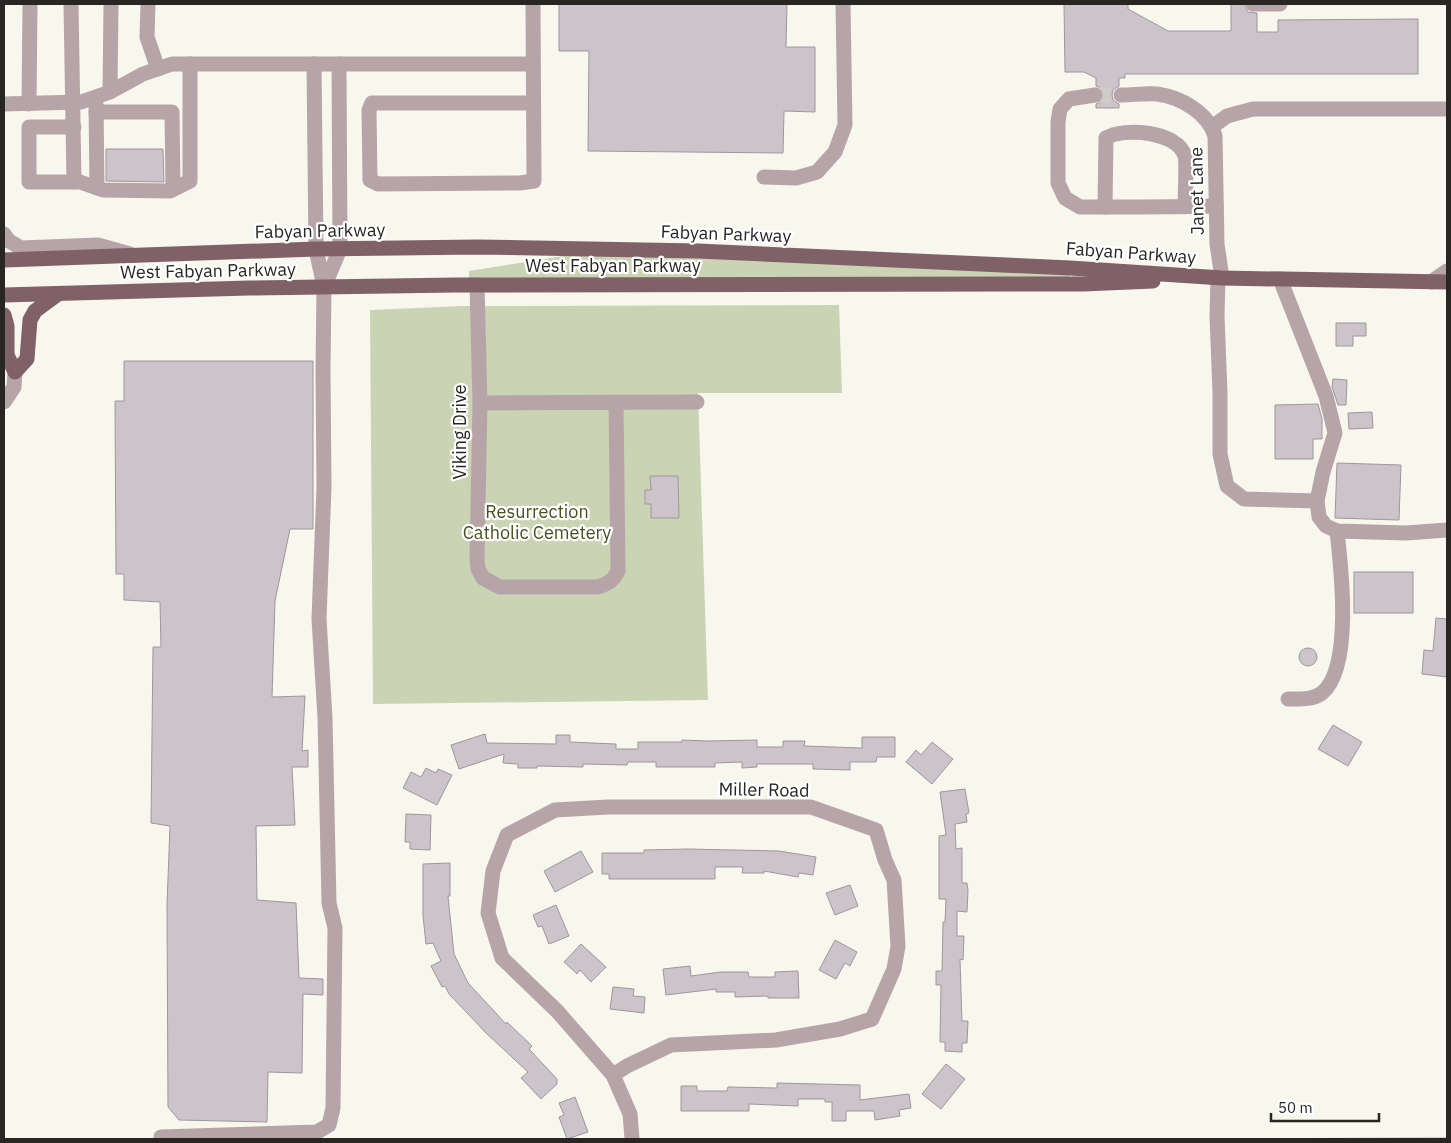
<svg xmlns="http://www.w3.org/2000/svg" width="1451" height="1143" font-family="'IBM Plex Sans',sans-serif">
<rect width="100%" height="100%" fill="#f8f7ed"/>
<!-- green -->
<g fill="#cad3b3">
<polygon points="589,252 1069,275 1069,278 469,278 469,271"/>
<polygon points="839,305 842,393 698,393 708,700 373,704 370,310 463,306"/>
<polygon points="1447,1137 1447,1139 1161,1139"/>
</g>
<!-- building -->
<g fill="#ccc4ca" stroke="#9e969c">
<polygon points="559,4 787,4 786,47 815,47 815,112 784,111 783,153 588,151 589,51 559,51"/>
<polygon points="1064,4 1128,4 1128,9 1168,31 1231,31 1231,4 1244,4 1248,12 1257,13 1257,32 1278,32 1278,20 1418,19 1418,74 1125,74 1125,78 1119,78 1119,86 1113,90 1112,95 1113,100 1119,104 1119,108 1096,108 1096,104 1101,102 1104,94 1102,89 1096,86 1096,78 1084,72 1065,72"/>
<polygon points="106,149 163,149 164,182 106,181"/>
<polygon points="1336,323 1366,323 1366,336 1353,336 1353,346 1336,346"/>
<polygon points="124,361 313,361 313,529 290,529 275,601 272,697 305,696 302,751 308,750 308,767 292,767 295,825 256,826 257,900 296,903 299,978 323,979 323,995 303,994 302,1073 268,1072 267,1122 179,1120 168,1107 167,905 170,826 151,823 153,647 161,647 160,602 124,600 124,574 116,574 115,401 124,401"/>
<polygon points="1333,379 1347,380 1346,405 1338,405 1332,387"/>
<polygon points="1318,404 1322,419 1322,439 1313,439 1313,459 1275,459 1275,405"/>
<polygon points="1372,412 1373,428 1349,429 1348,413"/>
<polygon points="1337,463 1401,465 1399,520 1335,518"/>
<polygon points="650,476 678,476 679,518 651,518 651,504 645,504 645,490 651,490"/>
<rect x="1354" y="572" width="59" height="41"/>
<polygon points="1436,618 1447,619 1447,677 1422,674 1424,650 1433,651"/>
<circle cx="1308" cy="657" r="9"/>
<polygon points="1333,725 1362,742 1348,766 1318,749"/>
<polygon points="485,734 487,743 556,744 556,735 570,735 570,742 616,744 616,749 638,749 638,742 682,742 682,740 709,741 757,740 757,747 783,747 783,741 805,741 804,746 862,748 862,737 895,737 895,757 877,757 876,762 850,762 850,770 813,769 813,764 757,764 757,767 742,768 742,762 715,763 715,767 656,767 656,762 628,762 627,765 583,764 583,767 537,766 537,768 518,768 518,764 503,763 504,754 459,769 451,745"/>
<polygon points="932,742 953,759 932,784 906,762 916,750 921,755"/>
<polygon points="426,768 436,773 438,769 452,775 437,805 403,788 411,772 421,777"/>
<polygon points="965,789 969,813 966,814 967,822 955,824 956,849 962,848 962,883 967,883 968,890 967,912 957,911 957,936 964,936 963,960 960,959 962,1021 968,1021 967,1043 962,1043 962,1052 945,1051 945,1042 940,1042 941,985 936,985 936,971 942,971 943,922 945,922 946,899 939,899 939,836 946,835 940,792"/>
<polygon points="406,814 431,815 430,850 410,849 410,842 405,842"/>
<polygon points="688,849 779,851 816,857 813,875 799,873 798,877 764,871 764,873 742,873 743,867 715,867 715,879 609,879 609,874 602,874 602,853 644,853 644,850"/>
<polygon points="581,851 593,872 555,892 544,871"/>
<polygon points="450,863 450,896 448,896 454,954 468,983 506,1024 507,1022 532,1046 529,1049 557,1079 557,1084 541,1099 521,1078 528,1072 486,1033 449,994 445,986 442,987 431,966 441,961 433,943 426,944 423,916 423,864"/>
<polygon points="850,885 858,906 835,915 826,893"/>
<polygon points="556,905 569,936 549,944 542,926 538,927 533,915"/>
<polygon points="835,940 857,952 850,966 845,963 836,979 819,970"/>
<polygon points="581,944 606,967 591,982 580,970 577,974 564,962"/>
<polygon points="690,966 691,976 721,972 748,972 749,977 775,977 775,972 798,971 799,998 768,998 768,996 735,997 735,992 716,992 716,989 666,995 663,969"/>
<polygon points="613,987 634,989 633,996 645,997 644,1013 610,1009"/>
<polygon points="946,1064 965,1079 941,1109 922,1094"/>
<polygon points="777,1083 860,1085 860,1100 909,1094 911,1108 899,1110 900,1116 875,1120 874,1111 846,1111 846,1121 832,1121 832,1102 825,1102 825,1099 798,1099 798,1106 749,1104 749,1111 681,1111 681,1086 697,1086 697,1091 727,1091 728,1087 777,1088"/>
<polygon points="575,1097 588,1132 567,1139 559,1117 564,1115 559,1103"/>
</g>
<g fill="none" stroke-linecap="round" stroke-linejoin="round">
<!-- minor-tunnel -->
<polyline stroke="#cecdc5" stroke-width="15" stroke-dasharray="15 8" stroke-linecap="butt" points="1095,95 1121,95"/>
<!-- minor -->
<g stroke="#b6a4a8" stroke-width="15">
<polyline points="71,4 74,182"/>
<polyline points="148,4 147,37 158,69"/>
<polyline points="533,4 534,181 520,183 378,184 370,180 369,110 372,103 533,103"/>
<polyline points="1253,4 1280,4"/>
<polyline points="110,92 111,4"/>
<polyline points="1095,95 1069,99 1060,109 1058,122 1058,183 1065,198 1080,207 1105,207"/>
<path d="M 1121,95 C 1133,95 1145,93 1157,94 C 1181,97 1208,113 1215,136 L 1217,244 L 1222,278"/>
<polyline points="4,104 81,102 110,92 143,74 172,64 533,64"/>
<polyline points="29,104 30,4"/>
<polyline points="96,104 97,188"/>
<polyline points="96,112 172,112 173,189"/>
<polyline points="74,127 29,127 29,182 80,182 103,190 170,191 190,181 190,64"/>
<polyline points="1212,127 1227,116 1253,109 1447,109"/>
<polyline points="764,177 796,178 817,172 835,152 845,125 843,4"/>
<path d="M 1185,207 C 1185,196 1187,164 1185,156 C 1177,131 1124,127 1106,138 L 1105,207 C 1142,207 1179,207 1216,206"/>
<polyline points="4,234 9,241 21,248 98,245 130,254"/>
<polyline points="1218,277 1217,316 1220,393 1220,454 1227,486 1244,499 1317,501"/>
<polyline points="1280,279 1326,396 1335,433 1323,472 1317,501 1319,517 1326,526 1337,531 1406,533 1447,530"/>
<polyline points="1431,282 1447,271"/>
<path d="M 477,285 L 480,403 L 477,558 L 478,569 L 483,578 L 500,587 L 597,587 C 608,584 613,581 618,571 L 616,402"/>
<polyline points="324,287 340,249 339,64"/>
<polyline points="4,402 14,387 15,372"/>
<polyline points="480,403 697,402"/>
<path d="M 1288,699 C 1299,699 1313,700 1322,693 C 1353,668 1341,567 1337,531"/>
<polyline points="613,1075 627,1066 671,1045 776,1040 840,1029 872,1019 894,969 898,946 894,880 885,860 876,830 811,807 608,807 555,810 507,835 493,871 488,913 502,958 557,1011 613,1075 630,1114 632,1139"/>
<polyline points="161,1137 317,1132 329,1125 333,1108 335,928 329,903 325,718 319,619 324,487 323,370 324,287 316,249 314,64"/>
</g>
<!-- major -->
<g stroke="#7f6167" stroke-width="15">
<polyline points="4,260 316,249 478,247 698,251 1070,268 1222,278 1447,282"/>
<polyline points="4,295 249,288 456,285 1083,284 1153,281"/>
<polyline points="4,315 7,326 7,355 15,372 27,359 30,320 35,311 58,294"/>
</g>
</g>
<g text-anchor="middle" stroke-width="4.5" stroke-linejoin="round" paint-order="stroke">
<!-- street labels -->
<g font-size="18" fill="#272623" stroke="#fff">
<text transform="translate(1197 191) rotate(-91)" y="6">Janet Lane</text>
<text transform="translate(320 231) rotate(-1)" y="6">Fabyan Parkway</text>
<text transform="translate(726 234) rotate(2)" y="6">Fabyan Parkway</text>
<text transform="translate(1131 253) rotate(4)" y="6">Fabyan Parkway</text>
<text x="613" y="272">West Fabyan Parkway</text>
<text transform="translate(208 271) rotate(-1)" y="6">West Fabyan Parkway</text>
<text transform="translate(460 432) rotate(-90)" y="6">Viking Drive</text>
<text transform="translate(764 790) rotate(1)" y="6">Miller Road</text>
</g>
<!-- park labels -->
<g font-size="18" fill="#46511d" stroke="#fff">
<text x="537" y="518">Resurrection<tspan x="537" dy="21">Catholic Cemetery</tspan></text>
</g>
</g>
<!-- border -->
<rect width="1451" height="1143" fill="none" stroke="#272623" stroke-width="10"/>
<!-- scale -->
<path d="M1271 1113v8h108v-8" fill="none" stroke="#272623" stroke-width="2.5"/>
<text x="1278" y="1113" font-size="15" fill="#272623" stroke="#ffffff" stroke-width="4" paint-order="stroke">50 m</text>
</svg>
